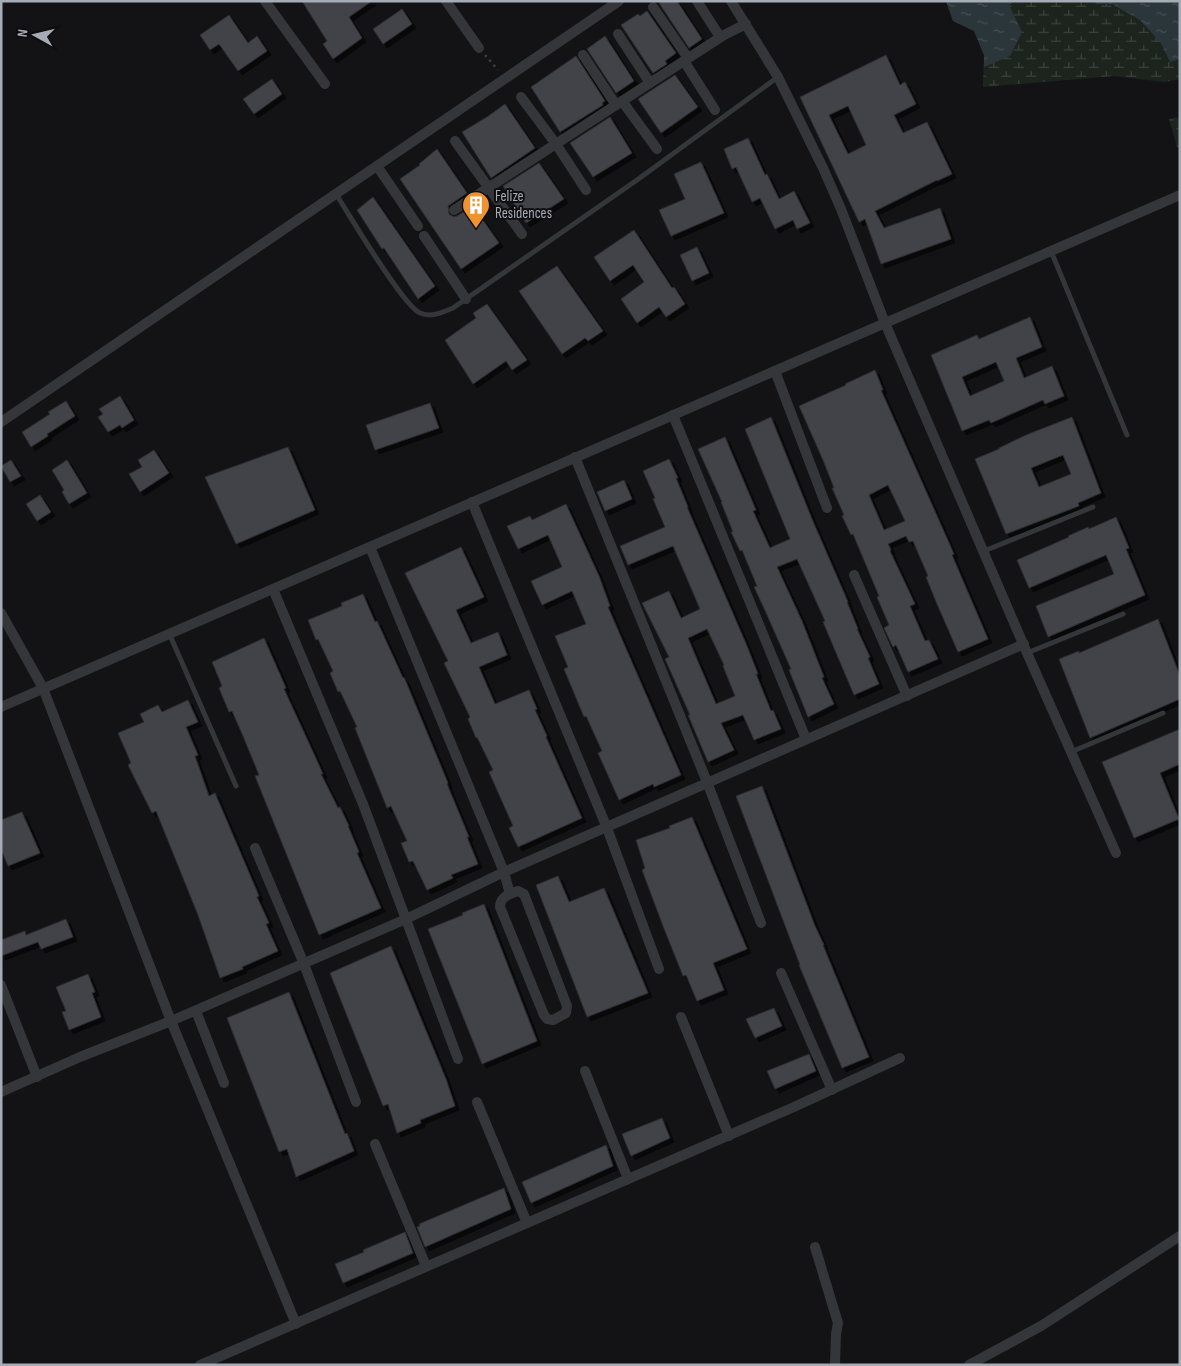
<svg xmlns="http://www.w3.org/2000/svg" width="1181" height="1366" font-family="'Sofia Sans Condensed',sans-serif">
<defs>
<pattern id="wetland-marsh" width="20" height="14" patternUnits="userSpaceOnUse" patternTransform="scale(1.25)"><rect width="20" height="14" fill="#1d241d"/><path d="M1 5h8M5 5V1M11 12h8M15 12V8" fill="none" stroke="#3b413c"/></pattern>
<pattern id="water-ripples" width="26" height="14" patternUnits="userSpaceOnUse" patternTransform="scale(1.25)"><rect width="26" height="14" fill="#2b363a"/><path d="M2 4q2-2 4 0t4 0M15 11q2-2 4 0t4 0" fill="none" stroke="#475054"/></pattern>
<filter id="shadow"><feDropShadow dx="4" dy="4" stdDeviation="0" flood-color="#0009"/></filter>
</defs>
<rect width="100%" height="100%" fill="#131315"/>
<!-- wetland -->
<g fill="url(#wetland-marsh)">
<polygon points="946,1 1180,1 1180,79 1165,82 1114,76 983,87 984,55 974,31 953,21"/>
<polygon points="1180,117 1180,147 1177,147 1169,119"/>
</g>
<!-- water -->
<g fill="url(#water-ripples)">
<polygon points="946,1 1015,1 1009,5 1022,32 1010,56 984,67 984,55 974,31 953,21"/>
<polygon points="1094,1 1180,1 1180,59 1170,62 1161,43 1140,20 1112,4 1096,4"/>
</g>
<!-- building -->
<g fill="#424348" stroke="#2d2d31" fill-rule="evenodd" filter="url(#shadow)">
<polygon points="302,1 372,1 349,17 362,38 333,59 323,44 327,41"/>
<polygon points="662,1 677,1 702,39 689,48 659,3"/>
<polygon points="402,9 412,24 383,44 373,29"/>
<polygon points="647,11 676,53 665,61 667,64 653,73 621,25 638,14 640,16"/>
<polygon points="229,15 248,43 257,36 267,51 238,71 219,44 210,50 200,35"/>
<polygon points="605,36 634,81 616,93 587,49"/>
<path d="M 886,55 L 900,85 L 905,82 L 916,104 L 894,115 L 903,133 L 927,122 L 952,174 L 937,181 L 937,180 L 875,211 L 884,228 L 940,208 L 951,239 L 881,264 L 865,219 L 859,222 L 800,97 ZM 848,106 L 866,145 L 848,154 L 829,115 Z"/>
<polygon points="576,56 605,101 602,103 603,105 560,132 531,87"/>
<polygon points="675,75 698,107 661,133 638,99"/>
<polygon points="272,79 282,94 254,114 243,99"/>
<polygon points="505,104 535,148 491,178 462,132 487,117"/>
<polygon points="610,117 632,153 593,177 570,143"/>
<polygon points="748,138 765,175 767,174 779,199 794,191 810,223 797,229 793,220 775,229 760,198 752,202 736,167 732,169 724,149"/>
<polygon points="437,149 467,193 448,206 449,214 454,217 457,216 473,206 499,243 461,269 400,179 420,165 419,164"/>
<polygon points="701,162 724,213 671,236 659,210 685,199 674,174"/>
<polygon points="539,163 564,199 526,223 503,186"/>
<polygon points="373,197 435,286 418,299 384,248 382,249 357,210"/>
<polygon points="634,230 672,288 674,287 685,304 666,317 659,307 637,323 621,299 644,282 633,265 610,281 594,257"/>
<polygon points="697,247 709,273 692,281 680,255"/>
<polygon points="557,266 603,331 588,341 585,338 562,354 519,291"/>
<polygon points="487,304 527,360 512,370 506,361 473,384 445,340 476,318 473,313"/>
<path d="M 1030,317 L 1042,347 L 1016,358 L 1024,378 L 1052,366 L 1064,396 L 1045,404 L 1043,400 L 991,423 L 989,420 L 962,431 L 931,355 L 977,335 L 979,339 ZM 996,362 L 1004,381 L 970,396 L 962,377 Z"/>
<path d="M 875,370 L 883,390 L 881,390 L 954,554 L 952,555 L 988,639 L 958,652 L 937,604 L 926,577 L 928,576 L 913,541 L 909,542 L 906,536 L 888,544 L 891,550 L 890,551 L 915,604 L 910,606 L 925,641 L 929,640 L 938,659 L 908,672 L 896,645 L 893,647 L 884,628 L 889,625 L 877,597 L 879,596 L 853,534 L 851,535 L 842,516 L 844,515 L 832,488 L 834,488 L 823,460 L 799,406 L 846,385 L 845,384 ZM 888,485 L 905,521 L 884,530 L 869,495 Z"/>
<polygon points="120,396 134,420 122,428 120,425 108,432 98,417 103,414 99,409"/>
<polygon points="66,401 75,416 47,434 48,436 31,447 22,432 50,414 48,412"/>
<polygon points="430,403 439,428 375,450 366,425"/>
<polygon points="771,417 812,519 848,602 847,602 858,629 857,629 870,657 868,658 879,684 854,695 823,622 825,621 797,559 777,567 802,621 824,677 822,678 834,704 808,717 789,670 791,669 763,606 754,587 757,586 742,550 740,551 731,532 733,532 721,502 722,502 698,449 725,437 756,510 753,511 770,548 774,546 790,539 745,429"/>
<path d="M 1072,417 L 1101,493 L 1078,503 L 1079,506 L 1006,534 L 975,459 L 999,449 L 999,448 L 1026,435 ZM 1063,455 L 1071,474 L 1039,487 L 1031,468 Z"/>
<polygon points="288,447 315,510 236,544 205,477"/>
<polygon points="154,450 169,473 140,492 129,474 142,467 138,460"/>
<path d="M 669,459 L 678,478 L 676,478 L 688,507 L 687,507 L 747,646 L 758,674 L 756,674 L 771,711 L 773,710 L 781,729 L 754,740 L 743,715 L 721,723 L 734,750 L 708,762 L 688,715 L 690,715 L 665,659 L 669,657 L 642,603 L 669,591 L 681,618 L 700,609 L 673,546 L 628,565 L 620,546 L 665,527 L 653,499 L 655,498 L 643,471 ZM 707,629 L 724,665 L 723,666 L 735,696 L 716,704 L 688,638 Z"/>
<polygon points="11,460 21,476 10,482 1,466"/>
<polygon points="67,460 87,493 69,504 62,492 64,490 52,470"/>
<polygon points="624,480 632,499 605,511 597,492"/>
<polygon points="40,495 51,512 37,521 26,504"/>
<polygon points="566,504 599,576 610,606 608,607 681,775 654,787 653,784 619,800 598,753 602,751 586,716 584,717 564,669 568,667 555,636 586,624 572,591 542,605 531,581 562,567 548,535 518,549 507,526 530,516 532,520"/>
<polygon points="1116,517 1129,548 1126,549 1145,595 1048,637 1036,606 1114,574 1106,555 1029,588 1017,560 1069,537 1068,536 1088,527 1089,529"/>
<polygon points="461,547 484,597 456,610 471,643 498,632 507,655 479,667 495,704 529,690 537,709 535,710 547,736 546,737 582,818 518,847 509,828 513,826 489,772 493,770 477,737 476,738 468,719 470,717 444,663 448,661 405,573"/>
<polygon points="363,594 375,622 377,621 403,678 404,677 448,783 447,784 469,837 467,837 478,864 451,875 453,878 427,890 413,861 409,862 401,843 407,841 391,806 387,808 355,728 357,727 340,691 338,692 330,673 333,671 318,639 316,640 308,620 342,606 341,603"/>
<polygon points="1158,619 1180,676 1180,699 1090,738 1059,659 1079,651 1079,653"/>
<polygon points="264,638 286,688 284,689 314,754 323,774 321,774 338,808 340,807 349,826 348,826 359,852 357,853 381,908 319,935 255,776 259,775 243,736 232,711 229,712 219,688 222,686 212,662"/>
<polygon points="188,700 198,722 186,727 198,755 195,756 209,796 215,793 259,896 257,897 269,923 266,924 278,951 242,967 243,969 220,978 198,915 156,811 152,813 128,765 131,763 118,733 144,722 140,714 158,705 162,712"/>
<polygon points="1180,729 1180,764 1160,773 1179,819 1134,838 1102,762"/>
<polygon points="762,786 815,926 824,945 823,945 869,1057 842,1068 799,965 800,965 736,796"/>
<polygon points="22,812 40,853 8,866 1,849 1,820"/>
<polygon points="692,817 747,949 713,963 724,990 697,1001 686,975 683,976 663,926 642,870 645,868 636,840 670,828 669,826"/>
<polygon points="558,876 569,902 604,888 648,993 587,1017 536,885"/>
<polygon points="484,904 537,1041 482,1064 428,929 463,915 462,913"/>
<polygon points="66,919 73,937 41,949 38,942 1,956 1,940 25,931 26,935"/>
<polygon points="391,946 446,1079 455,1106 420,1120 421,1123 397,1133 388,1104 383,1106 330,973"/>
<polygon points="88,974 95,992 92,993 101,1017 69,1030 62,1012 66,1011 56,987"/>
<polygon points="289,992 345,1134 347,1133 354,1151 296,1177 287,1149 279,1152 227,1018"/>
<polygon points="774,1008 782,1026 755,1038 746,1019"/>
<polygon points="809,1054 816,1071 775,1089 767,1071"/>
<polygon points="662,1118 670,1138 631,1156 622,1134"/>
<polygon points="606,1145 613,1166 531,1203 522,1182"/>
<polygon points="504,1188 511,1209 425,1247 417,1227 420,1226 419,1224"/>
<polygon points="405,1232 413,1253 343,1283 335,1264 364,1252 363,1250"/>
</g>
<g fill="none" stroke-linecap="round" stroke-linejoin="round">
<!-- path -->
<polyline stroke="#3a3d41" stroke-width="2.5" stroke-dasharray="2.5 4" stroke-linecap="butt" points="485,55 498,70"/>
<!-- service -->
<g stroke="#34363a" stroke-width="5">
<path d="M 336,194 C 350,216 403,306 420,313 C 432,318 443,312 453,308 L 637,180 L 778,77"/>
<polyline points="1051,251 1127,435"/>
<polyline points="984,551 1093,507"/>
<polyline points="169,633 236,786"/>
<polyline points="1027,653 1123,614"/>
<polyline points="1071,752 1163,713"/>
</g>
<!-- minor -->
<g stroke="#34363a" stroke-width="10">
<polyline points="265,1 325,84"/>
<polyline points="446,1 479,48"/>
<polyline points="697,1 720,37"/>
<polyline points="731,1 778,77 823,168 841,209 885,323 1027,653 1116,853"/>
<polyline points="653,7 688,58"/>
<polyline points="618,34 650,83"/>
<polyline points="583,55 616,105"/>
<polyline points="684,61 715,110"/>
<polyline points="521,97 556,144 586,190"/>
<polyline points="622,101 657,149"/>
<polyline points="455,141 522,234"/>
<polyline points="377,166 418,226"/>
<polyline points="454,210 724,35 746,24"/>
<polyline points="424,236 466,299"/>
<polyline points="775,371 827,508"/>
<polyline points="673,415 806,739"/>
<polyline points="1,422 619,1"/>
<polyline points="575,457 707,782 761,923"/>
<polyline points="472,502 607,828 659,969"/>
<polyline points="370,547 504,872 510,894"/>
<polyline points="854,575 907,696"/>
<polyline points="273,589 363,804 458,1059"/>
<polyline points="1,613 43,688 171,1021 296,1324"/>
<polyline points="1,707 1180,195"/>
<polyline points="255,848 304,964 356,1102"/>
<path d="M 518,891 L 524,894 L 567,1006 L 566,1013 L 553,1020 L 547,1019 L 544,1015 L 500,907 C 500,897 509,894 518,891 Z"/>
<polyline points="781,973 832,1090"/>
<polyline points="1,985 37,1077"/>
<polyline points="196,1011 224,1083"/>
<polyline points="681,1017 729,1136"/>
<polyline points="585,1071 628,1179"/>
<polyline points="1,1092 80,1057 171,1021 406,919 504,872 1024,644"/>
<polyline points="477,1102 527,1223"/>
<polyline points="375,1144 426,1266"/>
<polyline points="815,1247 838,1323 836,1334 835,1365"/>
<polyline points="200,1365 794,1107 900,1058"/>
<polyline points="969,1365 1041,1326 1180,1236"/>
</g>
</g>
<!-- icons -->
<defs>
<g id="building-pin" transform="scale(1.4375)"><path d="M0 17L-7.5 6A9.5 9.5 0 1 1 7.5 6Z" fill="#ef9331" stroke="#0e0e10"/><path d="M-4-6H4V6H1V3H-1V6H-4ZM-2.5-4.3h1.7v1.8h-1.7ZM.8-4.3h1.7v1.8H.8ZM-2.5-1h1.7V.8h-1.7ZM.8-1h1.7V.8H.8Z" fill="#fff"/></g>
</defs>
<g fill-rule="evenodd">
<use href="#building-pin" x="476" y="205"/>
</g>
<g text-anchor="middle" stroke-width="4" stroke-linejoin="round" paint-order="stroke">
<!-- poi labels -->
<g font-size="15" fill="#a5acb5" stroke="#0e0e10" text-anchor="start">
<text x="495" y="201">Felize<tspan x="495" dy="17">Residences</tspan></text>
</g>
</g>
<!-- border -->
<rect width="1181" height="1366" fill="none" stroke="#a5acb5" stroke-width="5"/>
<!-- north arrow -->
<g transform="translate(35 35) rotate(278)" stroke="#0e0e10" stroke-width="4" paint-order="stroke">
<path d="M0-4L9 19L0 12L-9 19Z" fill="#a5acb5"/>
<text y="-8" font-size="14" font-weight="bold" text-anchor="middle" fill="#a5acb5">N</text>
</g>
</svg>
